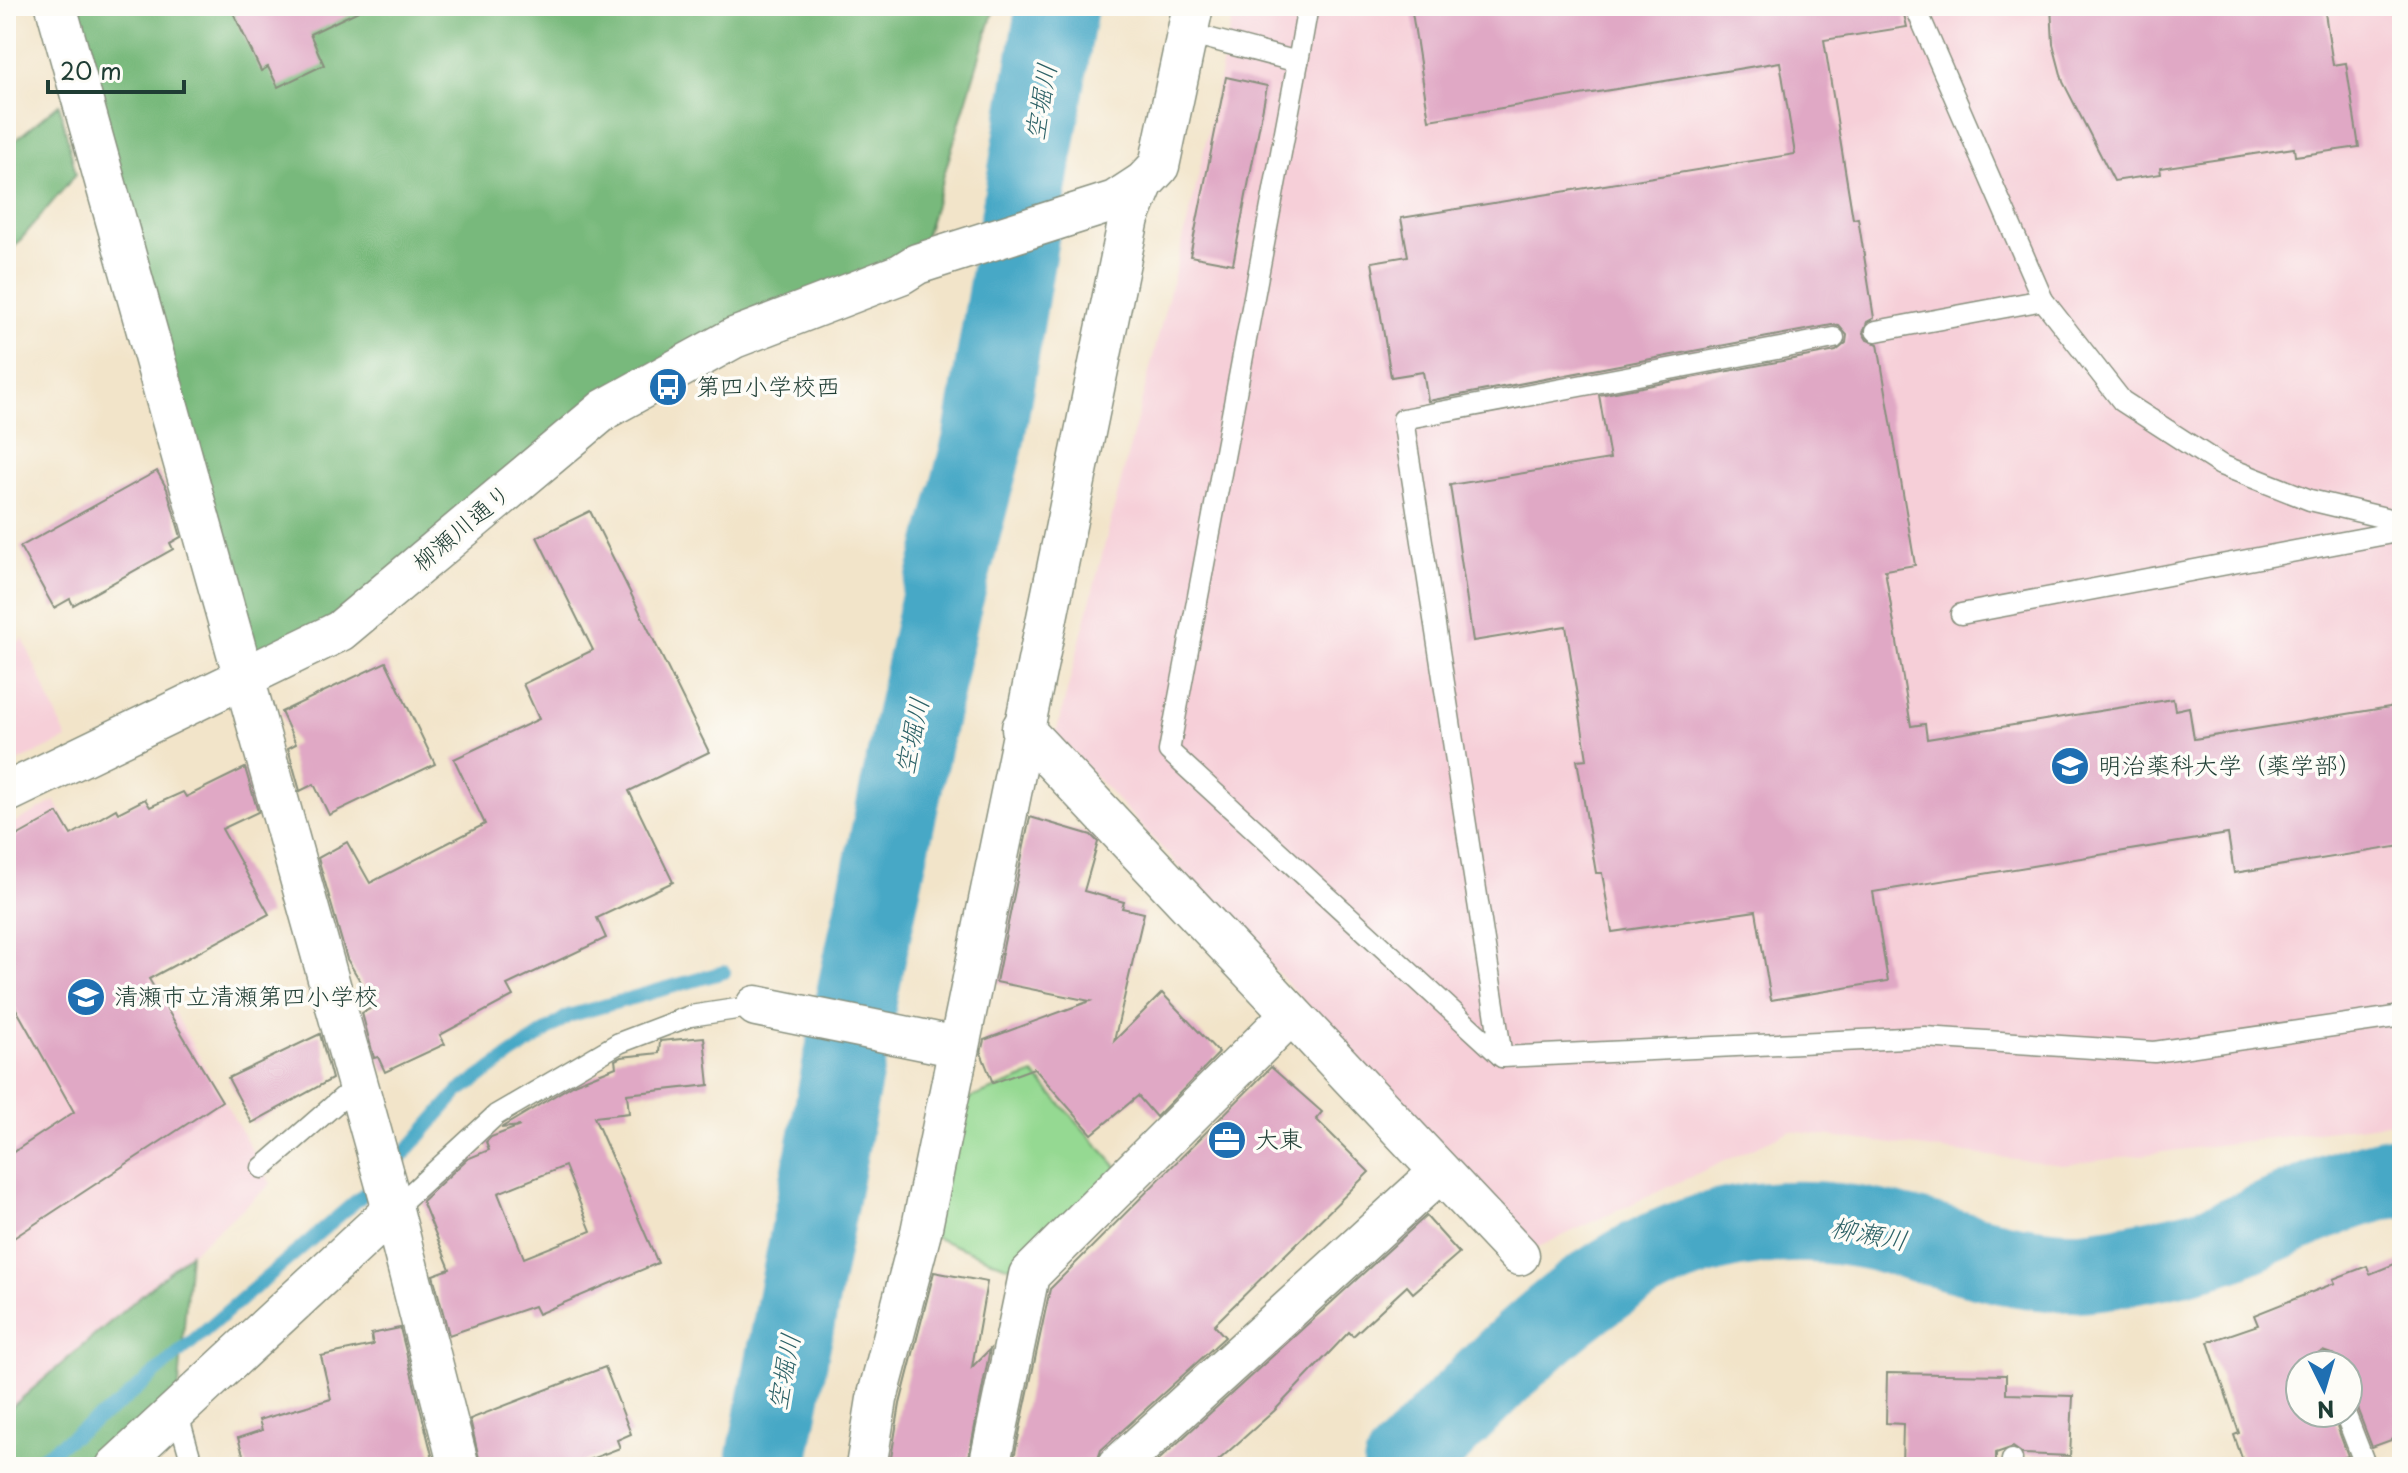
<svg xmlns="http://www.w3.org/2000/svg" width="2408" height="1473" font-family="'Playpen Sans','Klee One',sans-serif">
<rect width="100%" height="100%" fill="#fdfcf7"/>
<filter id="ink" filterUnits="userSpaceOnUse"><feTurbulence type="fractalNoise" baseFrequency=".0125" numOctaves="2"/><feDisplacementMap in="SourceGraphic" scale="16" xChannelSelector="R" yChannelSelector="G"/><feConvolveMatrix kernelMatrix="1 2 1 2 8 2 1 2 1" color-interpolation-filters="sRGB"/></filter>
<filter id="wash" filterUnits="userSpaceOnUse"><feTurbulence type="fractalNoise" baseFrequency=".006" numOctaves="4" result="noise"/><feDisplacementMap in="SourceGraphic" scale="32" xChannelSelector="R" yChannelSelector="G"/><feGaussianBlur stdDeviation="1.8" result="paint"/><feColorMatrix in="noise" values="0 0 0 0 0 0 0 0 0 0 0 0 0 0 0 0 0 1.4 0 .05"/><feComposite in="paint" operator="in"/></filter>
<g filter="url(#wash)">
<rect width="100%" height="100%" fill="#f2e4c9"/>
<!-- built -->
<g fill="#f6cfd8">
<polygon points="1235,6 2402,6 2402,1121 2063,1165 1790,1131 1534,1249 1056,734 1193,201"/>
<polygon points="23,638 67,739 6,767 6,654"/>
<polygon points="55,801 271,1184 6,1412 6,827"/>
</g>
<!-- green -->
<polygon fill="#95d992" stroke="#5a8b63" stroke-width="2" points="1034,1074 1127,1178 1029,1275 921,1232 960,1102"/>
<!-- forest -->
<g fill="#78b97c" stroke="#4c7b58" stroke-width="2">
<polygon points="56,6 995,6 917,264 734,337 340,631 242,677"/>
<polygon points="59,104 76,174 6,257 6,148"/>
<polygon points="190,1253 177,1411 116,1467 6,1467 6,1412"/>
</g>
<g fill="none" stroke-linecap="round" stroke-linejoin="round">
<!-- stream -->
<polyline stroke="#46a8c6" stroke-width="14" points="28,1467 118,1405 384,1177 458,1092 568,1016 724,972"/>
<!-- river -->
<g stroke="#46a8c6" stroke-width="82">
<polyline points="766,1467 858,990 939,611 983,443 1057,6"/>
<path d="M 1404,1467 C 1530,1340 1638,1203 1837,1224 C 1917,1233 1992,1271 2074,1271 C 2105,1271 2198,1252 2227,1241 C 2285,1217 2341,1185 2402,1176"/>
</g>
</g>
<g id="blocks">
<!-- building -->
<g fill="#e0a8c5" fill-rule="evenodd">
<polygon points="230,6 369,6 310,34 324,65 278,87 268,67 261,71"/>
<polygon points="1411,6 1902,6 1907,27 1824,40 1853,219 1858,218 1874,318 1867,322 1863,333 1867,340 1878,344 1915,565 1885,570 1911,726 1925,724 1927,739 2173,699 2175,710 2189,707 2194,739 2402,705 2402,846 2234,873 2228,834 1873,892 1888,981 1771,1000 1756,911 1612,932 1602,873 1596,873 1577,760 1587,759 1566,626 1473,641 1450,485 1610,459 1599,395 1836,351 1846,343 1847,335 1839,326 1832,325 1428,401 1423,372 1391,377 1372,262 1408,256 1401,218 1795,154 1780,62 1429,120"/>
<polygon points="2051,6 2324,6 2333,65 2346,63 2359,147 2295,156 2294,148 2160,168 2161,174 2114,181 2063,82 2053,44"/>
<polygon points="1226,77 1267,86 1233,264 1190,256"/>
<polygon points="157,471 167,489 181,537 170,543 173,549 73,605 70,599 54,608 20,547"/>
<polygon points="590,511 709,752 629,791 673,882 597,918 606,938 507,985 513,996 440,1035 445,1044 385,1072 378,1057 374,1058 362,1013 375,1006 347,959 318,858 347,842 370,883 485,824 454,759 539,719 523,684 593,650 537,537"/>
<polygon points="386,662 435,764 329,815 314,784 300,791 288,748 296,744 281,712"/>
<polygon points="245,768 258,812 222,829 269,914 149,979 222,1101 6,1243 6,1157 74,1112 6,991 6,842 58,813 71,835 116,809 118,813 145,799 150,807 183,792 186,797"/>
<polygon points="1030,817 1091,835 1098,842 1084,891 1124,902 1122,908 1144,913 1114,1041 1162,993 1219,1053 1156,1117 1138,1096 1092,1134 1034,1068 993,1083 981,1053 984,1040 1090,1001 996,982"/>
<polygon points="320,1034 332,1079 252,1123 228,1078"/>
<path d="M 704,1037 L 709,1085 L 627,1094 L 629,1113 L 594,1117 L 658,1263 L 538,1314 L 534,1306 L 449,1335 L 433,1275 L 450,1269 L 422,1201 L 467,1159 L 489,1150 L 486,1142 L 491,1137 L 520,1126 L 501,1128 L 504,1126 L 576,1083 L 616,1067 L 615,1060 L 621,1057 L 659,1053 L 660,1041 ZM 565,1166 L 591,1231 L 524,1258 L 498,1193 Z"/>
<polygon points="1271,1067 1322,1112 1316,1119 1369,1172 1214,1325 1225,1337 1101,1450 1095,1467 1012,1467 1050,1289"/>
<polygon points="1426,1216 1459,1253 1413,1293 1407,1286 1353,1336 1349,1332 1274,1411 1211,1467 1151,1467"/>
<polygon points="2402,1261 2402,1436 2372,1447 2357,1408 2348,1400 2348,1365 2340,1365 2335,1355 2323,1351 2316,1355 2313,1365 2300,1365 2300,1413 2332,1413 2348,1456 2319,1467 2245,1467 2234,1435 2239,1433 2208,1342 2258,1325 2254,1315 2335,1283 2333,1279 2367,1266 2370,1274"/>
<polygon points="934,1272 987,1282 972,1367 990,1349 967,1467 891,1458 900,1404"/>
<polygon points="400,1328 435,1467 247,1467 238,1438 262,1430 259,1420 331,1399 321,1356 373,1345 371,1334"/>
<polygon points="605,1367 631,1434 617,1440 620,1448 570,1467 481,1467 470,1419"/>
<polygon points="1887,1373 2006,1375 2006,1394 2073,1396 2070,1456 2023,1454 2013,1447 1996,1453 1996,1467 1902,1467 1903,1424 1886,1423"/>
</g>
</g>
</g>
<g filter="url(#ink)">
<use href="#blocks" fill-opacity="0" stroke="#88907e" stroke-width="2"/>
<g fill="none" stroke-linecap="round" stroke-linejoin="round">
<!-- lane casing -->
<g stroke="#88907e" stroke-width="23">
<g id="lane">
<polyline points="1915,6 2043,300"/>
<polyline points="1188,33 1298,62 1169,751 1502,1057 1925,1037 2154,1052 2402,1016"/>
<polyline points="1298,62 1308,6"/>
<polyline points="1876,331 2043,300 2122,401 2221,465 2310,500 2402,522"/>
<polyline points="1961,614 2402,531"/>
<polyline points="1502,1057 1403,419 1834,338"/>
<polyline points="262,1168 357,1085"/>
<polyline points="393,1210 496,1115 619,1043 690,1016 756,1006"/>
<polyline points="2326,1364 2327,1365"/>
<polyline points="177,1411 193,1467"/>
<polyline points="2345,1413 2366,1467"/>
<polyline points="2011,1467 2012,1460"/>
</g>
</g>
<!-- street casing -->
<g stroke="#88907e" stroke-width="43">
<g id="street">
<polyline points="56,6 393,1210 459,1467"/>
<polyline points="1022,728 1519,1255"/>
<polyline points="6,793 340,631 605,409 734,338 901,274 917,264 1115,201 1144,182 1159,166 1193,6"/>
<polyline points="756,1006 958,1047"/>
<polyline points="116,1467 393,1210"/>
<polyline points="866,1467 877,1399 921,1232 1129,218 1144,182"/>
<polyline points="989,1467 1029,1275 1291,1014"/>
<polyline points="1117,1467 1440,1172"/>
</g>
</g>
<!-- lane -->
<use href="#lane" stroke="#fff" stroke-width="20"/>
<!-- street -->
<use href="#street" stroke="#fff" stroke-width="40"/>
</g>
</g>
<!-- icons -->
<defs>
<g id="bus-disc" transform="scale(2)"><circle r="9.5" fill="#1f6fb2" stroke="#fdfcf7"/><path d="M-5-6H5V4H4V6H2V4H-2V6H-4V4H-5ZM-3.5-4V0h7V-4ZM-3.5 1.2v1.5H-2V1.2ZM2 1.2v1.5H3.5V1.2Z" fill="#fff"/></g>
<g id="university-disc" transform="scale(2)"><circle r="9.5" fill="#1f6fb2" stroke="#fdfcf7"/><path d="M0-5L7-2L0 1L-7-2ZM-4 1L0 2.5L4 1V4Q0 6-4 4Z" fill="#fff"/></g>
<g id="school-disc" transform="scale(2)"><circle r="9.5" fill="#1f6fb2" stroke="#fdfcf7"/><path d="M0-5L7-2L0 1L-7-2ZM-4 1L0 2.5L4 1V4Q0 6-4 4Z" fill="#fff"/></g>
<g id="office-disc" transform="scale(2)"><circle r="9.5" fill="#1f6fb2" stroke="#fdfcf7"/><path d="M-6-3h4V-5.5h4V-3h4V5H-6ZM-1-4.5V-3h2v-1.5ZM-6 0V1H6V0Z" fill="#fff"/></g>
</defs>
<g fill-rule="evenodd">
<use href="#bus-disc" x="668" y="387"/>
<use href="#university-disc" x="2070" y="766"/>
<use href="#school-disc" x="86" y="997"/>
<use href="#office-disc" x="1227" y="1140"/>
</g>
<g text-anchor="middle" stroke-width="7" stroke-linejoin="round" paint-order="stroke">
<!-- poi labels -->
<g font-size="24" fill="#1f3d34" stroke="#fdfcf7" text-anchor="start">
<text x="696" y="395">第四小学校西</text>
<text x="2098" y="774">明治薬科大学（薬学部）</text>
<text x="114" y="1005">清瀬市立清瀬第四小学校</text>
<text x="1255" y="1148">大東</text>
</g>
<!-- street labels -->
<g font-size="24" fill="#1f3d34" stroke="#fdfcf7">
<text transform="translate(462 528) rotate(-40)" y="8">柳瀬川通り</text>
</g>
<!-- water labels -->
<g font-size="26" font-style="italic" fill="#2d6267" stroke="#fdfcf7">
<text transform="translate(1041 102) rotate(-80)" y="9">空堀川</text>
<text transform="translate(912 736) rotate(-78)" y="9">空堀川</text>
<text transform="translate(1869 1234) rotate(11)" y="9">柳瀬川</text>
<text transform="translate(784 1372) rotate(-79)" y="9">空堀川</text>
</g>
</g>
<!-- margin -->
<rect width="2408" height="1473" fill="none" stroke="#fdfcf7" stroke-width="32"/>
<!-- north arrow -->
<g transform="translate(2324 1389) rotate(175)"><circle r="38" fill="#fdfcf7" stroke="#a4b0a9" stroke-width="2"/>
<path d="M0-6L14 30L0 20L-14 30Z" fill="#1f6fb2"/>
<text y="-12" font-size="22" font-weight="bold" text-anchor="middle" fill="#1f3d34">N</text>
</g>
<!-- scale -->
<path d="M48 80v12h136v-12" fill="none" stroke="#1f3d34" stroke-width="4"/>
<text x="60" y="80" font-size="24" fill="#1f3d34" stroke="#fdfcf7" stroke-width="6" paint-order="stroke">20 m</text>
</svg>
